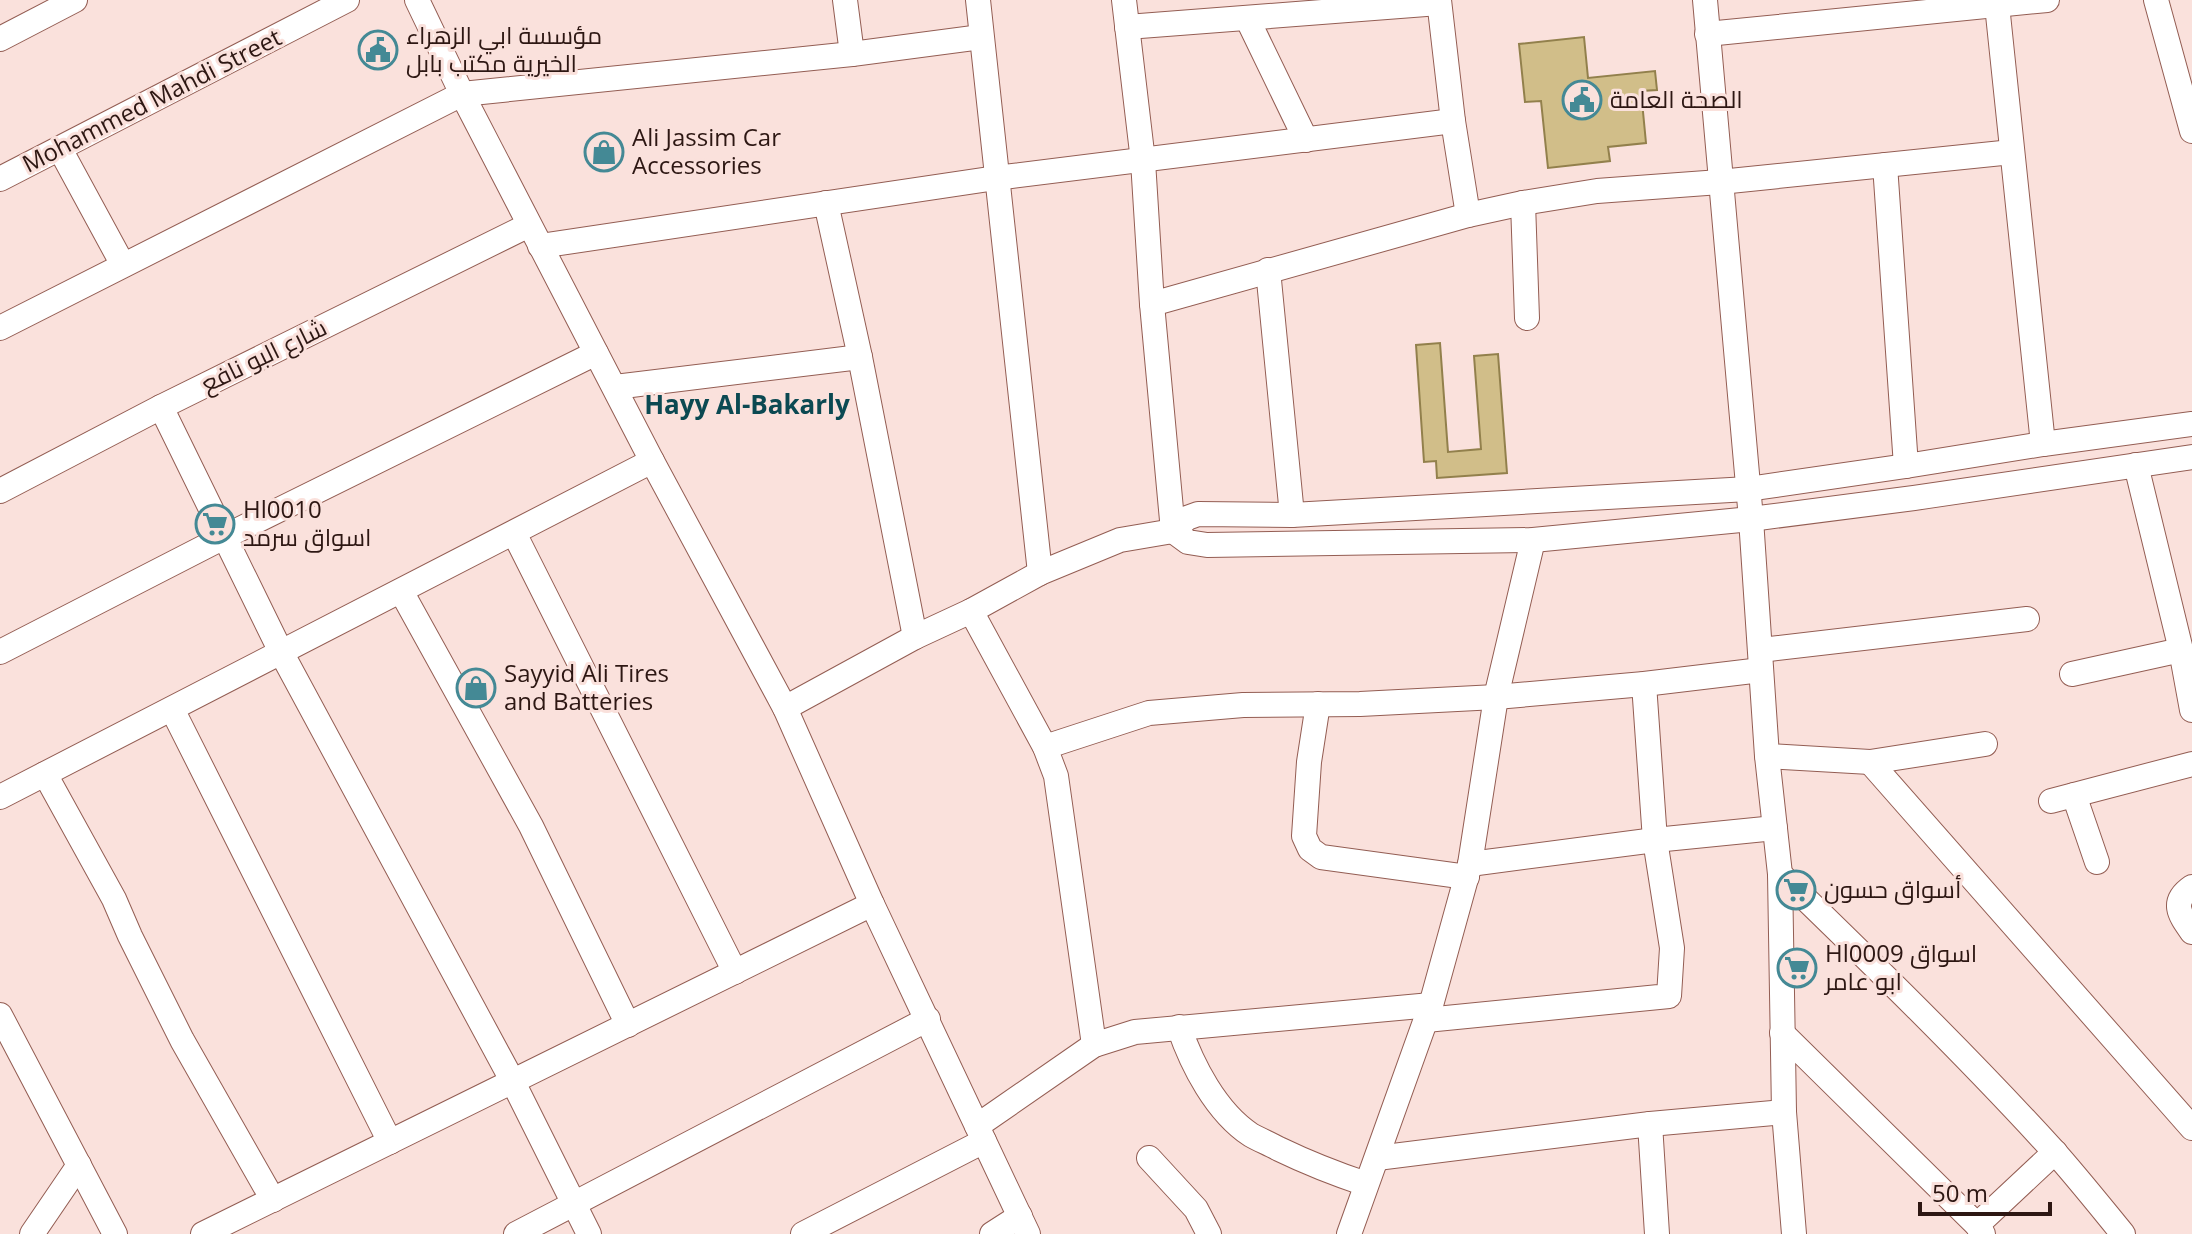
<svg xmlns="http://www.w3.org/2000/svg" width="2192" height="1234" font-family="'Open Sans',Cairo,sans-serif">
<rect width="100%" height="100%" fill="#fae1dc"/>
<!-- building -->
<g fill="#d1be89" stroke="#92804c" stroke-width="2">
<polygon points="1584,37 1588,78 1655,71 1657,90 1641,91 1646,143 1608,147 1610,161 1548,168 1541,101 1525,102 1519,44"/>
<polygon points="1440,343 1448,452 1481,449 1474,356 1498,354 1507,473 1437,478 1436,461 1424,462 1416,345"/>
</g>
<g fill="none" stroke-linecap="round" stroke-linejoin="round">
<!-- minor casing -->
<g stroke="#935d53" stroke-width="26">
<g id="minor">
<polyline points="417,0 462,94 652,461 785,708 872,904 1028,1234"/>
<polyline points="845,0 852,54"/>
<polyline points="978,0 1040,573"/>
<polyline points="1124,0 1143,161 1152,304 1173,531 1188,542 1207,545 1533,540 1751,519 1914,498 2192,457"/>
<polyline points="1439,0 1453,121 1468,215"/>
<polyline points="1705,0 1751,519 1767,756 1780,874 1784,1112 1794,1234"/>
<polyline points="2156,0 2192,131"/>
<polyline points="1997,5 2043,444"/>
<polyline points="1247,18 1306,140"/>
<polyline points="1127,27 1439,3"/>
<polyline points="1707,34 2047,0"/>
<polyline points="0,39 75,0"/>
<polyline points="60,149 123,265"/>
<polyline points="1885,165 1906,466"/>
<polyline points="0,179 347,0"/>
<polyline points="826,203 860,357 915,637"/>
<polyline points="1523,203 1527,318"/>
<polyline points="540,246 996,178 1453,121"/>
<polyline points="1268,270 1292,515"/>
<polyline points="1152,304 1468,215 1523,203 1597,191 1720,182 2012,152"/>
<polyline points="0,328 462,94 852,54 981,37"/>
<polyline points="615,387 860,357"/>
<polyline points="161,407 281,652 513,1082 589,1234"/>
<polyline points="2136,465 2181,650 2192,710"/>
<polyline points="0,491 161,407 529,225"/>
<polyline points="514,533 735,972"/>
<polyline points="401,591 531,826 628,1025"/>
<polyline points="971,611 1045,747 1056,776 1094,1045"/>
<polyline points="1761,650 2027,619"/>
<polyline points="0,652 226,536 596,353"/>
<polyline points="2072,674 2181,650"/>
<polyline points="1318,704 1309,762 1304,836 1310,849 1321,857 1467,877"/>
<polyline points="785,708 915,637 971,611 1040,573 1120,540 1173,531 1187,518 1198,514 1292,515 1748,489 1906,466 2043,444 2192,424"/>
<polyline points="172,709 390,1142"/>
<polyline points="1045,747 1149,713 1243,705 1360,704 1496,697 1644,684 1761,670"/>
<polyline points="1767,756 1870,762 1985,744"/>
<polyline points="1870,762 2192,1128"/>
<polyline points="45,774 114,899 130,936 182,1040 273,1200"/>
<polyline points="2074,795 2097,862"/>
<polyline points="0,797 652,461"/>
<polyline points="2051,801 2192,764"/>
<polyline points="1470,864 1655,840 1775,828"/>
<path d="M 1780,874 C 1873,964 1965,1054 2052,1149 C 2077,1177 2100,1206 2123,1234"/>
<path d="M 2192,887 C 2170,902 2180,915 2192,932"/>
<polyline points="0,1015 115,1234"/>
<polyline points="1426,1020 1669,996 1672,948 1655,840 1644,684"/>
<path d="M 1179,1027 C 1192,1065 1216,1112 1251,1135 C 1260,1140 1270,1144 1279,1149 C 1308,1163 1336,1174 1366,1184"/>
<polyline points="1782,1033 1977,1225 1983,1234"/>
<polyline points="1650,1124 1657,1234"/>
<polyline points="977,1126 1094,1045 1135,1032 1431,1005"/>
<polyline points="1149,1158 1196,1209 1209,1234"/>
<polyline points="1377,1158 1650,1124 1784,1112"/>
<polyline points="1977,1225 2055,1152"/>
<polyline points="32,1234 79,1165"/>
<polyline points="203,1234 872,904"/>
<polyline points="516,1234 928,1019"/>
<polyline points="803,1234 984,1141"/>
<polyline points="992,1234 1020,1216"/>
<polyline points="1349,1234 1431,1005 1470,864 1496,697 1533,540"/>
</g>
</g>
<!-- minor -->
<use href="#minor" stroke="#fff" stroke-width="24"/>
</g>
<!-- icons -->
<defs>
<g id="civic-ring" transform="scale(2)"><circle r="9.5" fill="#fae1dc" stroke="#448995" stroke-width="1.5"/><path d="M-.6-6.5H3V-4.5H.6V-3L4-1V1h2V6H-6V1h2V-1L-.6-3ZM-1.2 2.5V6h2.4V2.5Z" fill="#448995"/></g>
<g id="shop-ring" transform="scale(2)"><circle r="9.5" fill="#fae1dc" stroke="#448995" stroke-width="1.5"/><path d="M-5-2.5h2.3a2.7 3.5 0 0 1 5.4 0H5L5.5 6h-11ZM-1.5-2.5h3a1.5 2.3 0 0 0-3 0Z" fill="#448995"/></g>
<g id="supermarket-ring" transform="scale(2)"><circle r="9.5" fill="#fae1dc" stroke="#448995" stroke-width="1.5"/><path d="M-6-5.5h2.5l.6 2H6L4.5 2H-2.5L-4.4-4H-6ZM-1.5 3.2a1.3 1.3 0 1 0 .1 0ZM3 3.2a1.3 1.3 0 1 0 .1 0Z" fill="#448995"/></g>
</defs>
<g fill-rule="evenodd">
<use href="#civic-ring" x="378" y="50"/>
<use href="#civic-ring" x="1582" y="100"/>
<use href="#shop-ring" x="604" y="152"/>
<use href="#supermarket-ring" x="215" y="524"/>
<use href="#shop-ring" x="476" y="688"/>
<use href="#supermarket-ring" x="1796" y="890"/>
<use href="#supermarket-ring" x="1797" y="968"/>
</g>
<g text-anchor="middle" stroke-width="6" stroke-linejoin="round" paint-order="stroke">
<!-- poi labels -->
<g font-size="24" fill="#2d1713" stroke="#fae1dc" text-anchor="start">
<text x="406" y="44">مؤسسة ابي الزهراء<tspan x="406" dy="28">الخيرية مكتب بابل</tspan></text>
<text x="1610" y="108">الصحة العامة</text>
<text x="632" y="146">Ali Jassim Car<tspan x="632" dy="28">Accessories</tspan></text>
<text x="243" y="518">Hl0010<tspan x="243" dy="28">اسواق سرمد</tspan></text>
<text x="504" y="682">Sayyid Ali Tires<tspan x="504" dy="28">and Batteries</tspan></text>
<text x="1824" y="898">أسواق حسون</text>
<text x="1825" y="962">Hl0009 اسواق<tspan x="1825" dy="28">ابو عامر</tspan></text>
</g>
<!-- street labels -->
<g font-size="24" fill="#2d1713" stroke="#fae1dc">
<text transform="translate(152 101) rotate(-27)" y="8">Mohammed Mahdi Street</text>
<text transform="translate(264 356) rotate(-26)" y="8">شارع البو نافع</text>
</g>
<!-- neighbourhood labels -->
<g font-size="26" font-weight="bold" fill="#0b4952" stroke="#fae1dc">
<text x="747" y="414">Hayy Al-Bakarly</text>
</g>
</g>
<!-- scale -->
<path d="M1920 1202v12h130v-12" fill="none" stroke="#2d1713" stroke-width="4"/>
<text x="1932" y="1202" font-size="24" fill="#2d1713" stroke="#fae1dc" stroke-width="6" paint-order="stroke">50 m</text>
</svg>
